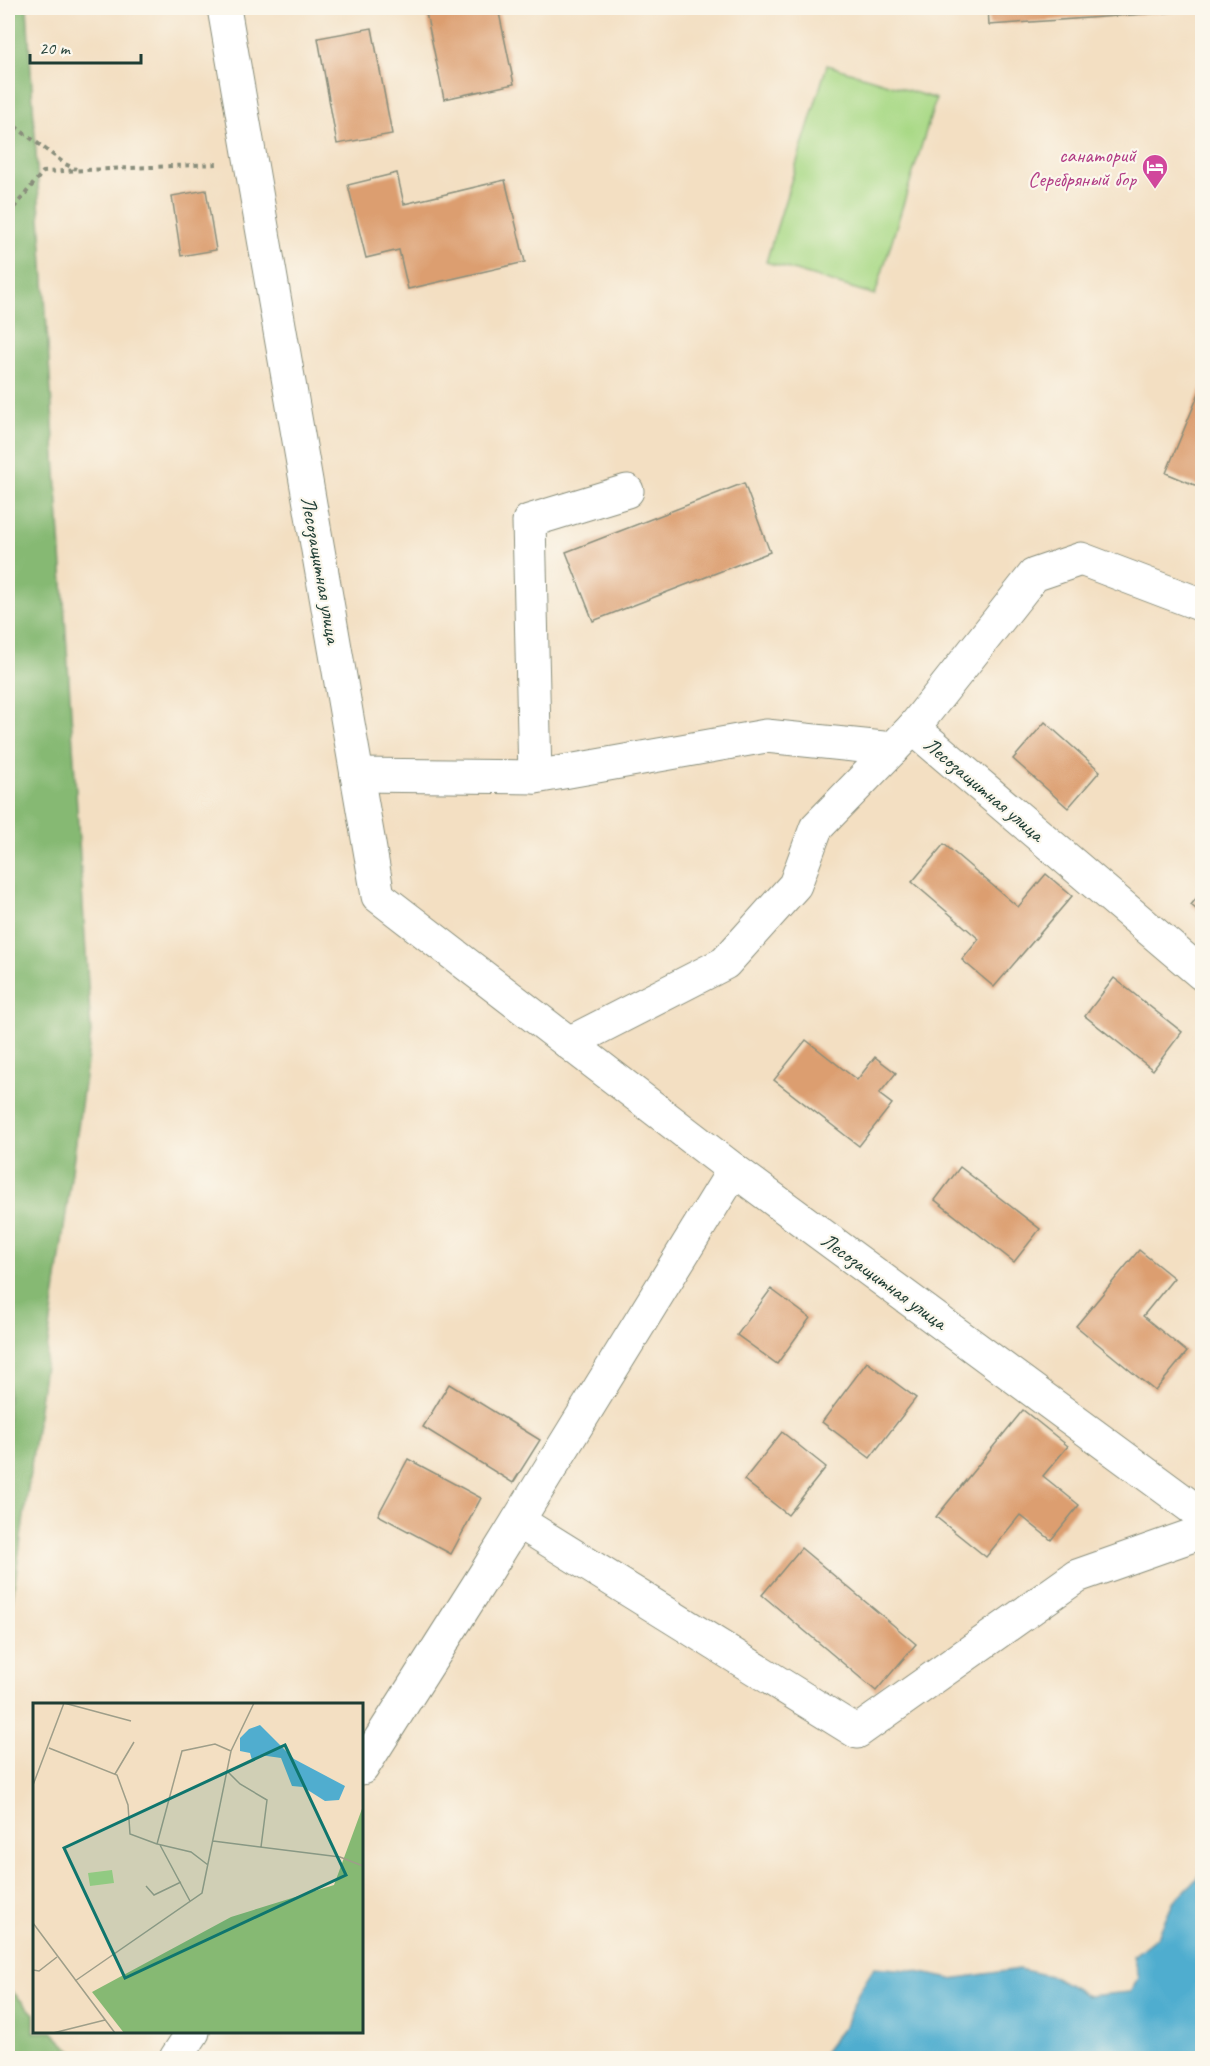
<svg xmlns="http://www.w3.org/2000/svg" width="1210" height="2066" font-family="Caveat,sans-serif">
<rect width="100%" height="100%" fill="#fbf7ec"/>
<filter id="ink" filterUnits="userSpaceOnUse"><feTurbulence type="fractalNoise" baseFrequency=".0167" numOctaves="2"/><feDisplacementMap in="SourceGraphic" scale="12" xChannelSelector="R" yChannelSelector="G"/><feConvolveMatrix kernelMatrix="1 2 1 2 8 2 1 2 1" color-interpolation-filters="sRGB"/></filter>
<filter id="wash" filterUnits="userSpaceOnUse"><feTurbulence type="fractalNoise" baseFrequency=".008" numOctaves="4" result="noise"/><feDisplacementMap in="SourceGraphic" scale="24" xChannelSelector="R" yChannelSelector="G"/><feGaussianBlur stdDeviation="1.35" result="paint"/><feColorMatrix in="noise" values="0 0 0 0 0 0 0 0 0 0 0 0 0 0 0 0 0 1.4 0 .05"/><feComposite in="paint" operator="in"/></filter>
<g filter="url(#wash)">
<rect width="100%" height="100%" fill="#f3dfc2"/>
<!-- green -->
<polygon fill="#a9d986" stroke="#648b5d" stroke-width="1.5" points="827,65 936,99 875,295 766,262"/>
<!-- forest -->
<g fill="#86b973" stroke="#527b54" stroke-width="1.5">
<polygon points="8,8 27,8 91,1033 8,1632"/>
<polygon points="8,1987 34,2014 34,2032 52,2032 79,2058 8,2058"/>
</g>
<!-- water -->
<polygon fill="#50adcf" stroke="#387582" stroke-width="1.5" points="1202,1873 1202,2054 1193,2058 803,2058 823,2054 845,2025 859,1991 874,1967 908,1970 951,1979 1019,1969 1055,1977 1088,1996 1130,1992 1139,1978 1133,1956 1158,1936 1173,1903"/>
<g id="blocks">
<!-- building -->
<g fill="#dc9e6f">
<polygon points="425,8 498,8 514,84 444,99"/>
<polygon points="988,8 1173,8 1174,12 989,25"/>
<polygon points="372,28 392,134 337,144 318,38"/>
<polygon points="397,173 404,204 505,180 525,262 408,289 399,250 366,258 348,185"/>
<polygon points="206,190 216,250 181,256 172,196"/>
<polygon points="1202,386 1202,488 1166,473"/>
<polygon points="744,483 770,552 593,621 566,552"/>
<polygon points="1045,722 1100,771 1068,808 1013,759"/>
<polygon points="944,844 1018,907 1046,874 1072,896 994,987 962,960 979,939 912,882"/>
<polygon points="1202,891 1202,914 1191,905"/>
<polygon points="1114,978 1182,1032 1153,1070 1085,1016"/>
<polygon points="806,1040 857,1080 875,1057 896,1073 879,1094 892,1104 859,1146 774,1080"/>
<polygon points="960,1167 1040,1229 1014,1262 935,1200"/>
<polygon points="1139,1250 1174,1278 1143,1316 1187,1352 1155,1391 1076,1326"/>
<polygon points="771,1289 810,1318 777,1364 737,1335"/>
<polygon points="867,1362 916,1398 870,1458 822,1422"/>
<polygon points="449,1384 540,1440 513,1483 423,1427"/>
<polygon points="1023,1410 1068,1446 1043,1476 1079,1505 1051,1540 1020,1515 986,1557 936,1517"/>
<polygon points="782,1432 826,1467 788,1515 744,1480"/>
<polygon points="408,1459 481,1498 451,1554 378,1515"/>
<polygon points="801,1548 916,1644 876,1691 762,1595"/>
</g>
</g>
</g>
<g filter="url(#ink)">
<use href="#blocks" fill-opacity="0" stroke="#898e7b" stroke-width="1.5"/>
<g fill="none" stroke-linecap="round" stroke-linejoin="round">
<!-- minor casing -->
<g stroke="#898e7b" stroke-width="35">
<g id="minor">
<polyline points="224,8 378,896 734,1170 1202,1515"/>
<polyline points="913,728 1034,575 1081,559 1202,605"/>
<polyline points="357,775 535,777 766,736 893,749"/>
<polyline points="535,777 529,521 627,491"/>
<polyline points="569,1043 725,963 795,885 816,828 913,728 1202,974"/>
<polyline points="518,1521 857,1732 1077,1576 1202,1532"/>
<polyline points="362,1768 487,1571 734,1170"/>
<polyline points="176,2058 193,2032"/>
</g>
</g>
<!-- path -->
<g stroke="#898e7b" stroke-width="4" stroke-dasharray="4.5 4.5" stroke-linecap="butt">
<polyline points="8,121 65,164 76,169"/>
<polyline points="8,215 43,172 217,164"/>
</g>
<!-- minor -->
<use href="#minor" stroke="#fff" stroke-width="33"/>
</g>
</g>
<!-- icons -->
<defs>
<g id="hotel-pin" transform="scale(1.35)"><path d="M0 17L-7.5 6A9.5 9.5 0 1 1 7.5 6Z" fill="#d1479c" stroke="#fbf7ec"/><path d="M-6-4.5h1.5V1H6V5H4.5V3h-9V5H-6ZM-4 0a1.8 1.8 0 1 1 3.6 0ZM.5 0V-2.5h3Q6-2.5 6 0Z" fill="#fff"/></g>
</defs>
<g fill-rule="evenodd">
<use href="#hotel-pin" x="1155" y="167"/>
</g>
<g text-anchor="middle" stroke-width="4.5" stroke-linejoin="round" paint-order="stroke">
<!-- hotel labels -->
<g font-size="21" fill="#b23c85" stroke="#fbf7ec" text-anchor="end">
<text x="1136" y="162">санаторий<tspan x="1136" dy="24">Серебряный бор</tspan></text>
</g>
<!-- street labels -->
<g font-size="21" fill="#1f3d34" stroke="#fbf7ec">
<text transform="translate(321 570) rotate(80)" y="7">Лесозащитная улица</text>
<text transform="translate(984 789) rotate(40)" y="7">Лесозащитная улица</text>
<text transform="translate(884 1281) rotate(36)" y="7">Лесозащитная улица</text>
</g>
</g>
<!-- overview -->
<g transform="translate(33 1703)">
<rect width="330" height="330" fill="#f3dfc2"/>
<path d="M 79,167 L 81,180 L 57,183 L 55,170 Z" fill="#a9d986"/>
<path d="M 330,103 L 330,330 L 91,330 L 59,289 L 198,214 L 301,182 Z" fill="#86b973"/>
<path d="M 227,22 L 261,56 L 312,83 L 306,97 L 292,98 L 270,84 L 259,83 L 248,55 L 227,52 L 219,57 L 217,50 L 207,48 L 207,35 L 216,26 Z" fill="#50adcf"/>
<path fill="none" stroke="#9e9e89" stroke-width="1.5" d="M 31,0 L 98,18M 16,45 L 84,72 L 95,102 L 97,131 L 124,141M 194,68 L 207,81 L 234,97 L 228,144M 82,71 L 101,39M 0,82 L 31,0M 180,138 L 307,154 L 330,163M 127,142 L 157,198M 175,162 L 158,149 L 124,141 L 149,48 L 182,41 L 198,48M 113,183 L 121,192 L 148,179M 0,220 L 82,330M 0,267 L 6,268 L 24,254M 42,278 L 169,190 L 198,48 L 221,0M 20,330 L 72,317"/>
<path fill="#0f766e" fill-opacity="0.15" stroke="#0f766e" stroke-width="3" d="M 252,42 L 313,172 L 92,275 L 31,145 Z"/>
<rect width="330" height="330" fill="none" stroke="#1f3d34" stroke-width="3"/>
</g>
<!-- margin -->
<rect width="1210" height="2066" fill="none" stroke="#fbf7ec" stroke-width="30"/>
<!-- scale -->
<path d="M30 54v9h111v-9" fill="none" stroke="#1f3d34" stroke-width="3"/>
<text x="39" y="54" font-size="18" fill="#1f3d34" stroke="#fbf7ec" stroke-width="4.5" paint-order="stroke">20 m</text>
</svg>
